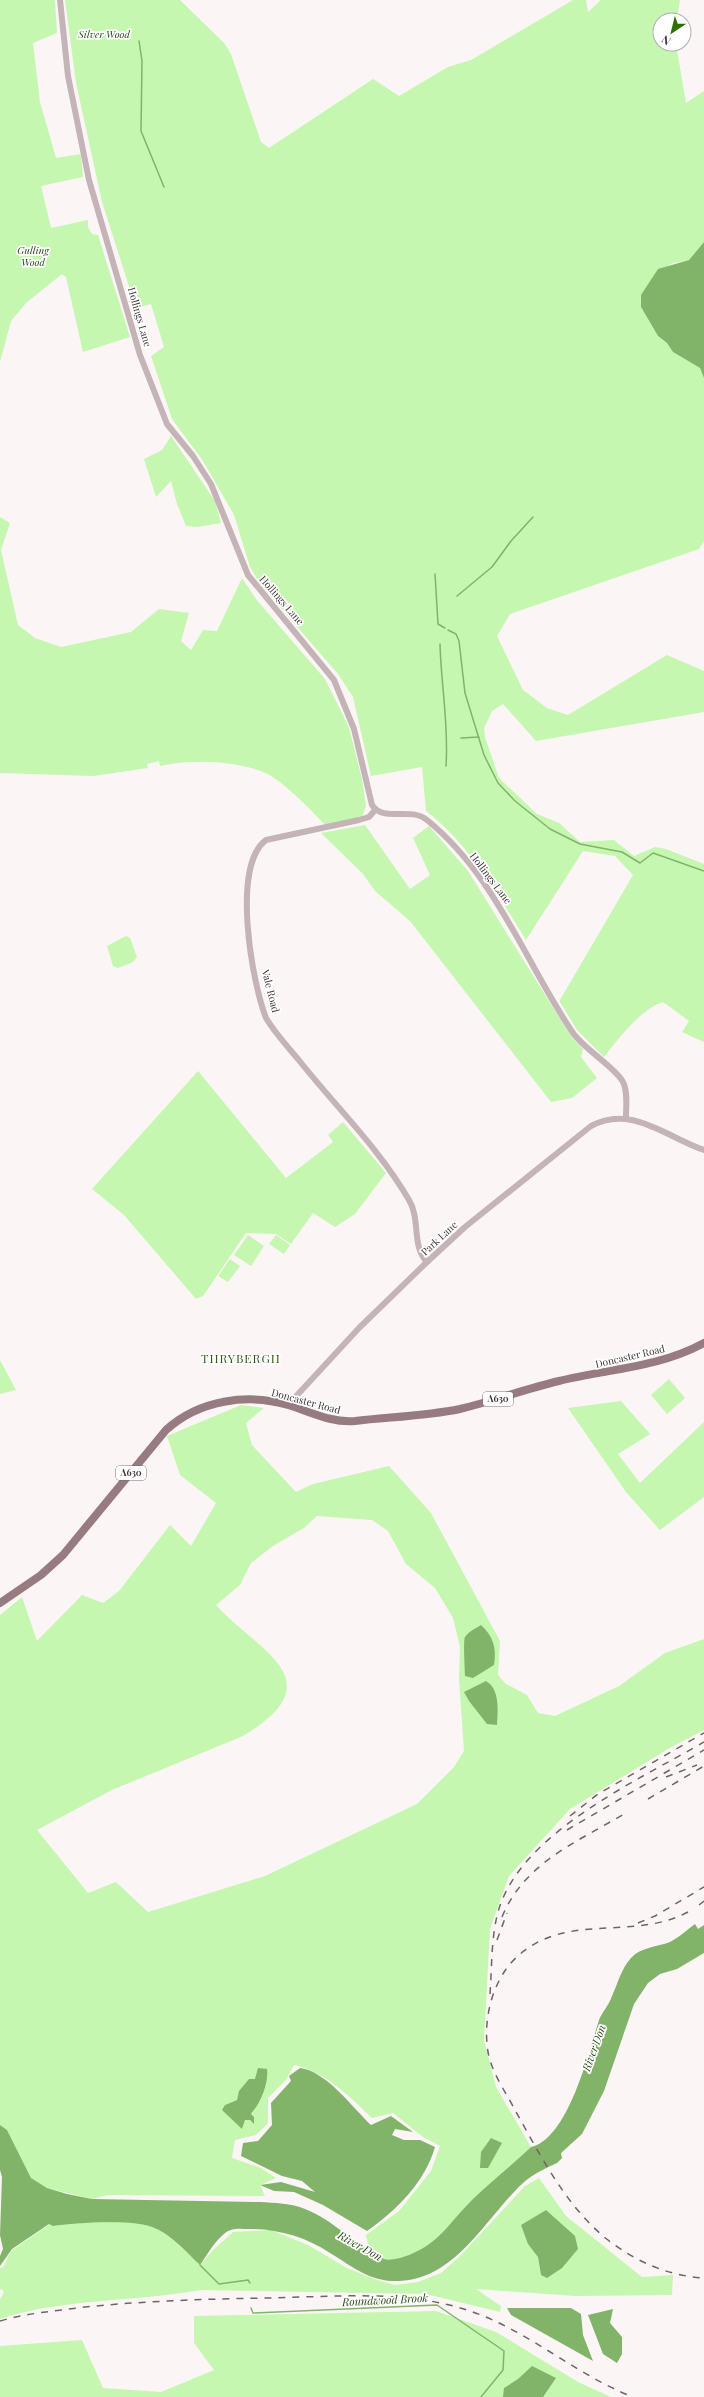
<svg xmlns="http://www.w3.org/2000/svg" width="704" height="2397" font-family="'Playfair Display',serif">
<rect width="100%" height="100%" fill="#fcf5f6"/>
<!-- green -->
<g fill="#c5f7b0" fill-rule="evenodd">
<polygon points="0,0 55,0 57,33 33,43 40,102 56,158 81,154 83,177 41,186 51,228 88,220 88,227 92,234 98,235 130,337 83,352 66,277 62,274 26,303 11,321 0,362"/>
<path d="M 65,0 L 180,0 L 224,43 L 231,54 L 261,142 L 269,148 L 373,79 L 399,96 L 448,67 L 471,60 L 573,0 L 586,0 L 588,12 L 601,0 L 680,0 L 677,20 L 660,20 L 660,44 L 676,44 L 686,103 L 704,91 L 704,242 L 689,260 L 670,264 L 641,295 L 641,307 L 658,336 L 667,343 L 673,352 L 700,368 L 704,378 L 704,541 L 699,549 L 510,614 L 497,636 L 523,690 L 547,708 L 568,715 L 667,655 L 704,671 L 704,712 L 536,741 L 503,704 L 492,711 L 484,728 L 485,737 L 499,778 L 537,814 L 559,823 L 580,842 L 614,840 L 634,856 L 655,847 L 666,849 L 704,864 L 704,1042 L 682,1032 L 689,1021 L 663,1002 C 641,1009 619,1038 604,1057 L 577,1030 L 560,1002 L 560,1000 L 633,875 L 615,856 L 583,851 L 526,940 C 497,894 470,845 426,811 L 422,767 L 371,776 L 353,697 L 338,674 L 260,584 L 250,567 L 234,515 L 203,461 L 172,419 L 151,356 L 164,347 L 151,304 L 136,308 L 102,202 L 76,83 Z"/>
<polygon points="171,436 215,501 221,523 198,527 186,526 177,504 171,481 156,497 144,459 162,450"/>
<path d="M 0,517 L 10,523 L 1,550 L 18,625 L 35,638 L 61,647 L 131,632 L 159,609 L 189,613 L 181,641 L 191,650 L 203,630 L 217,631 L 242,578 L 256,599 L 325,679 L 340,709 L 349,728 L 362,779 L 366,806 L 362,817 L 325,825 C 311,810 289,787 271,776 C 243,760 191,759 160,766 L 159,761 L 147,764 L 148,768 L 93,776 L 0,773 Z"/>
<polygon points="365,825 410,889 430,875 413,838 429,826 468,871 572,1038 583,1049 581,1057 597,1078 572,1098 551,1102 410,921 375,891 363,874 321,833"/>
<polygon points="126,936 130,938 137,957 133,962 118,968 113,966 107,946"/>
<polygon points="198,1071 286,1178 333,1142 328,1135 343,1122 386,1173 355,1214 335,1227 313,1213 291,1244 276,1234 246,1233 203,1296 196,1299 124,1215 92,1189"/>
<polygon points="248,1235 264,1246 251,1266 234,1255"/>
<polygon points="276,1235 290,1245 284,1254 269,1244"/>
<polygon points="230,1259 240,1266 228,1282 218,1276"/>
<polygon points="0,1360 16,1390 0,1394"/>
<polygon points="669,1379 685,1398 667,1414 651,1395"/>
<polygon points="621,1401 650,1434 618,1454 640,1483 704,1422 704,1497 660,1530 626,1492 568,1408"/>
<path d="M 241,1405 L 264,1408 L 246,1423 L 252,1445 L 296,1492 L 313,1484 L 389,1466 L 431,1513 L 500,1641 L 498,1675 L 506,1684 L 527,1695 L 538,1713 L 555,1716 L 619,1686 L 665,1653 L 704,1639 L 704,1730 L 668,1749 L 570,1809 L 509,1876 L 490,1929 L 484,2040 L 496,2087 L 531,2147 L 466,2206 L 439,2238 L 421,2250 L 398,2259 L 383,2259 L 369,2250 L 366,2235 L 399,2211 L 431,2171 L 440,2146 L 423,2137 L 393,2113 L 372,2118 C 349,2096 326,2072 294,2065 L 286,2080 L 268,2098 L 268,2123 L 256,2135 L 235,2140 L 232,2158 L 261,2168 L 276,2178 L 260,2185 L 265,2196 L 108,2195 L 92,2199 L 47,2188 L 31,2178 L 7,2130 L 0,2125 L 0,1615 L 22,1597 L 37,1641 L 82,1595 L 103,1603 L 119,1591 L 170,1525 L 191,1546 L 216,1503 L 180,1475 L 167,1436 ZM 317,1516 L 372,1520 L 388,1531 L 406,1564 L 435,1588 L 453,1618 L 460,1647 L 459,1679 L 464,1751 L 454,1767 L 417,1804 L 265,1876 L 148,1912 L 116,1882 L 88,1893 L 37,1830 L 112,1790 L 243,1736 C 335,1680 261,1654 216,1605 L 240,1585 L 251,1563 L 273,1546 L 304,1528 ZM 255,2079 L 264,2089 C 259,2099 259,2106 251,2115 L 253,2123 L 250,2120 L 245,2120 L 242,2129 L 225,2105 L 237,2100 C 240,2089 245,2085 255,2079 Z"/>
<path d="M 539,2178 L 566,2216 L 642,2277 L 673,2275 L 672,2295 L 576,2296 L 476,2289 L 501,2306 L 500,2312 L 426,2294 L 201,2290 C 135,2302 64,2298 0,2319 L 0,2299 L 4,2292 L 2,2289 L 0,2290 L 0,2268 L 4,2266 L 11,2251 L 50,2224 L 53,2226 C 75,2223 131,2219 152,2227 C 170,2234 186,2252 200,2265 L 213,2250 L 233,2232 L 271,2230 L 308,2245 L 347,2268 L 377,2280 L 395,2285 L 418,2282 L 441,2273 L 460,2256 L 525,2186 ZM 546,2210 L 541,2275 L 538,2257 L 521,2225 Z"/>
<polygon points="436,2311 496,2332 578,2382 611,2397 0,2397 0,2346 82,2340 103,2388 161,2392 214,2370 194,2343 194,2316"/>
</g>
<!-- water -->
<g fill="#81b469">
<polygon points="704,242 704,378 700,368 673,352 667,343 658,336 641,307 641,295 658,269 689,260"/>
<path d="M 481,1625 C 493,1636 497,1648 494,1665 L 473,1678 L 465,1676 C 465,1670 463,1640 465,1637 C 468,1632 476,1628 481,1625 Z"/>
<path d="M 486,1681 C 500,1689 498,1711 497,1725 L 487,1724 L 469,1701 L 464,1692 Z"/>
<path d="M 695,1924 L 698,1929 L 704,1925 L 704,1953 L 677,1969 L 660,1974 L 648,1983 L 634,2004 L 604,2091 L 582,2134 L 561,2153 L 562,2158 L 557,2163 C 546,2168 533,2174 523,2183 C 486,2217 456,2280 398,2281 C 370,2282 353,2267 330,2253 C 306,2237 278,2229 250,2229 C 241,2229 231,2227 224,2234 C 214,2242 207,2255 200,2265 C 186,2252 171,2234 152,2227 C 131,2219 75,2223 53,2226 L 49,2224 L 12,2249 L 0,2266 L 0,2256 L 3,2249 L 0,2235 L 2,2177 L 0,2170 L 0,2125 L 7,2130 L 31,2178 L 47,2188 L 67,2194 L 92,2199 L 260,2202 C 275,2203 291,2203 305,2209 C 334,2220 354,2245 382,2258 C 387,2261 397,2259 403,2257 C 440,2245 448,2223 474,2198 C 492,2181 512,2165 531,2147 C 568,2139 589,2052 599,2020 C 602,2012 609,2005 612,1996 C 618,1983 621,1969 631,1958 C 641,1947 657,1947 670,1942 C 678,1938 687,1930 695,1924 Z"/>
<path d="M 258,2068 L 267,2069 C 269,2083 260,2104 251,2114 L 254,2117 L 254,2124 L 250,2120 L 245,2120 L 242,2129 L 222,2110 L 225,2105 L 237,2100 L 239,2091 L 249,2079 L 255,2079 Z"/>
<path d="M 300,2068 C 326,2071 352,2107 371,2125 L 391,2116 L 413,2132 L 395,2129 L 392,2135 L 404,2140 L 420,2140 L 435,2147 C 425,2182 396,2211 367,2231 L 323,2205 L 294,2192 L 274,2191 L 260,2185 L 281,2182 L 315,2192 L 302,2181 L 282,2176 L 241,2156 L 243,2143 L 258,2141 L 272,2125 L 271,2103 L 291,2081 L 289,2076 Z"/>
<polygon points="491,2138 502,2143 488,2168 480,2168 481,2152"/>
<polygon points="546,2210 575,2236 578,2249 562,2268 547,2278 541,2275 538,2257 528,2244 521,2225"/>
<polygon points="507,2308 571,2308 581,2314 583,2335 593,2361 511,2315"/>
<polygon points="613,2309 610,2323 622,2337 622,2354 617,2363 603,2354 588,2315"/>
<polygon points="532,2366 556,2378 543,2397 503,2397 504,2388 518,2379"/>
</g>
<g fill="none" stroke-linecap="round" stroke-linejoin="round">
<!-- stream -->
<g stroke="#81b469" stroke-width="1.5">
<polyline points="139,41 142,61 141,131 164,187"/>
<polyline points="435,574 438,624 445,628"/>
<polyline points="457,596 492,567 511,541 533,517"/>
<polyline points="448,630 456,634 459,641 465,693 484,755 498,783 515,801 550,829 580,844 622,852 640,863 653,853 704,871"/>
<path d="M 440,644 C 441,685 449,725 446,766"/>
<polyline points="461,738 479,737"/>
<polyline points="200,2265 219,2284 248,2280 250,2283"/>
<polyline points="251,2308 253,2313 437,2305 504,2351 503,2370 481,2397"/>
</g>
<!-- tertiary -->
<g stroke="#c4b4b7" stroke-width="6">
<path d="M 60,0 L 68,76 L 89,180 L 140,355 L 167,424 L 193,456 L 211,484 L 248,575 L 334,680 L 354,729 L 372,805 C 384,823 410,806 427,820 C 496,876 525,962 573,1033 C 584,1049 616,1068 623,1082 C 628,1092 626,1106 626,1117"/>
<path d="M 375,810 L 369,817 L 359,820 L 266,840 C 231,866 252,982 266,1018 C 275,1033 287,1046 298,1059 C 335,1106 379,1148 409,1200 C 421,1220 411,1245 427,1262"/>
<path d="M 288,1405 L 359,1328 L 427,1262 L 465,1227 L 591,1126 C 631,1104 666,1137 704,1150"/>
</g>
<!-- primary -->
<path stroke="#977b81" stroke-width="8" d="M 0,1603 L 41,1575 L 63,1555 L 166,1430 C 199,1400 247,1393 288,1405 C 311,1412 331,1423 355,1421 C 389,1417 426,1416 460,1409 C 493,1401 525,1389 559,1381 C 608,1369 658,1368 704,1343"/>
<!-- rail -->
<g stroke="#706366" stroke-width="1.5" stroke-dasharray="7 7" stroke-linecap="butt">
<polyline points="666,1777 697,1765"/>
<polyline points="648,1799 704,1766"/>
<polyline points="570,1816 598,1794 704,1733"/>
<polyline points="567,1830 704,1750"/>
<polyline points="699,1905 704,1901"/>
<path d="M 688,1912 C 630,1943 560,1908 510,1964 C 491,1987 483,2022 488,2052 C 492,2073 505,2091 515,2110 C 540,2155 567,2208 608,2240 C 636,2262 669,2276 704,2278"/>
<path d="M 502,1917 C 524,1863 577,1842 624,1814"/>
<polyline points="638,1923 655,1916 704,1887"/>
<polyline points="497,1940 507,1913"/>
<path d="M 490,1994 C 492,1967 491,1938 498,1912 C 520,1833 637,1781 704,1742"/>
<path d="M 0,2321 C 27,2313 56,2311 85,2307 C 145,2301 205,2299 266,2298 C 333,2297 406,2289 470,2311 C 529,2331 576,2375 633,2397"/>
</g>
</g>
<g text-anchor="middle" stroke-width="3.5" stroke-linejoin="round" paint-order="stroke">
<!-- shield labels -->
<g fill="#fff" stroke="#7b7173" stroke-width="1">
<rect x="483" y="1392" width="30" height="14" rx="3"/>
<rect x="116" y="1466" width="30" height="14" rx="3"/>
</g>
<g font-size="9" font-weight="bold" fill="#423437">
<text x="498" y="1402">A630</text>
<text x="131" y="1476">A630</text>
</g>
<!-- park labels -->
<g font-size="10" font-style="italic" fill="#264814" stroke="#fff">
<text x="104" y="38">Silver Wood</text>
<text x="33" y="254">Gulling<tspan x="33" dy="12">Wood</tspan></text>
</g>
<!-- street labels -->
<g font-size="10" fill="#423437" stroke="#fff">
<text transform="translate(140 317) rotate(74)" y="4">Hollings Lane</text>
<text transform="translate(282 600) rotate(49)" y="4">Hollings Lane</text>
<text transform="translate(491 878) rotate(53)" y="4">Hollings Lane</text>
<text transform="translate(271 991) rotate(76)" y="4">Vale Road</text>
<text transform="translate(439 1238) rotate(-43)" y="4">Park Lane</text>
<text transform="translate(630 1356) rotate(-13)" y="4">Doncaster Road</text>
<text transform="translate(306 1401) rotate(15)" y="4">Doncaster Road</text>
</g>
<!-- water labels -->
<g font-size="11" font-style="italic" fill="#284a16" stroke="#fff">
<text transform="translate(594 2048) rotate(-70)" y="4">River Don</text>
<text transform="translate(360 2246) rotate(29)" y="4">River Don</text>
<text transform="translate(385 2300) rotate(-3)" y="4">Roundwood Brook</text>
</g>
<!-- quarter labels -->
<g font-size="12" letter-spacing="1" fill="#31591c" stroke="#fff">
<text x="241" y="1363">THRYBERGH</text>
</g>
</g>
<!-- north arrow -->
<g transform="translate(672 32) rotate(215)"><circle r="19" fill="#ffffff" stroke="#b3aeaf"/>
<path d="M0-3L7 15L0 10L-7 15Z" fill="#316e00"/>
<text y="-6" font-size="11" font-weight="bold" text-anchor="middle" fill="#423437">N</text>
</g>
</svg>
